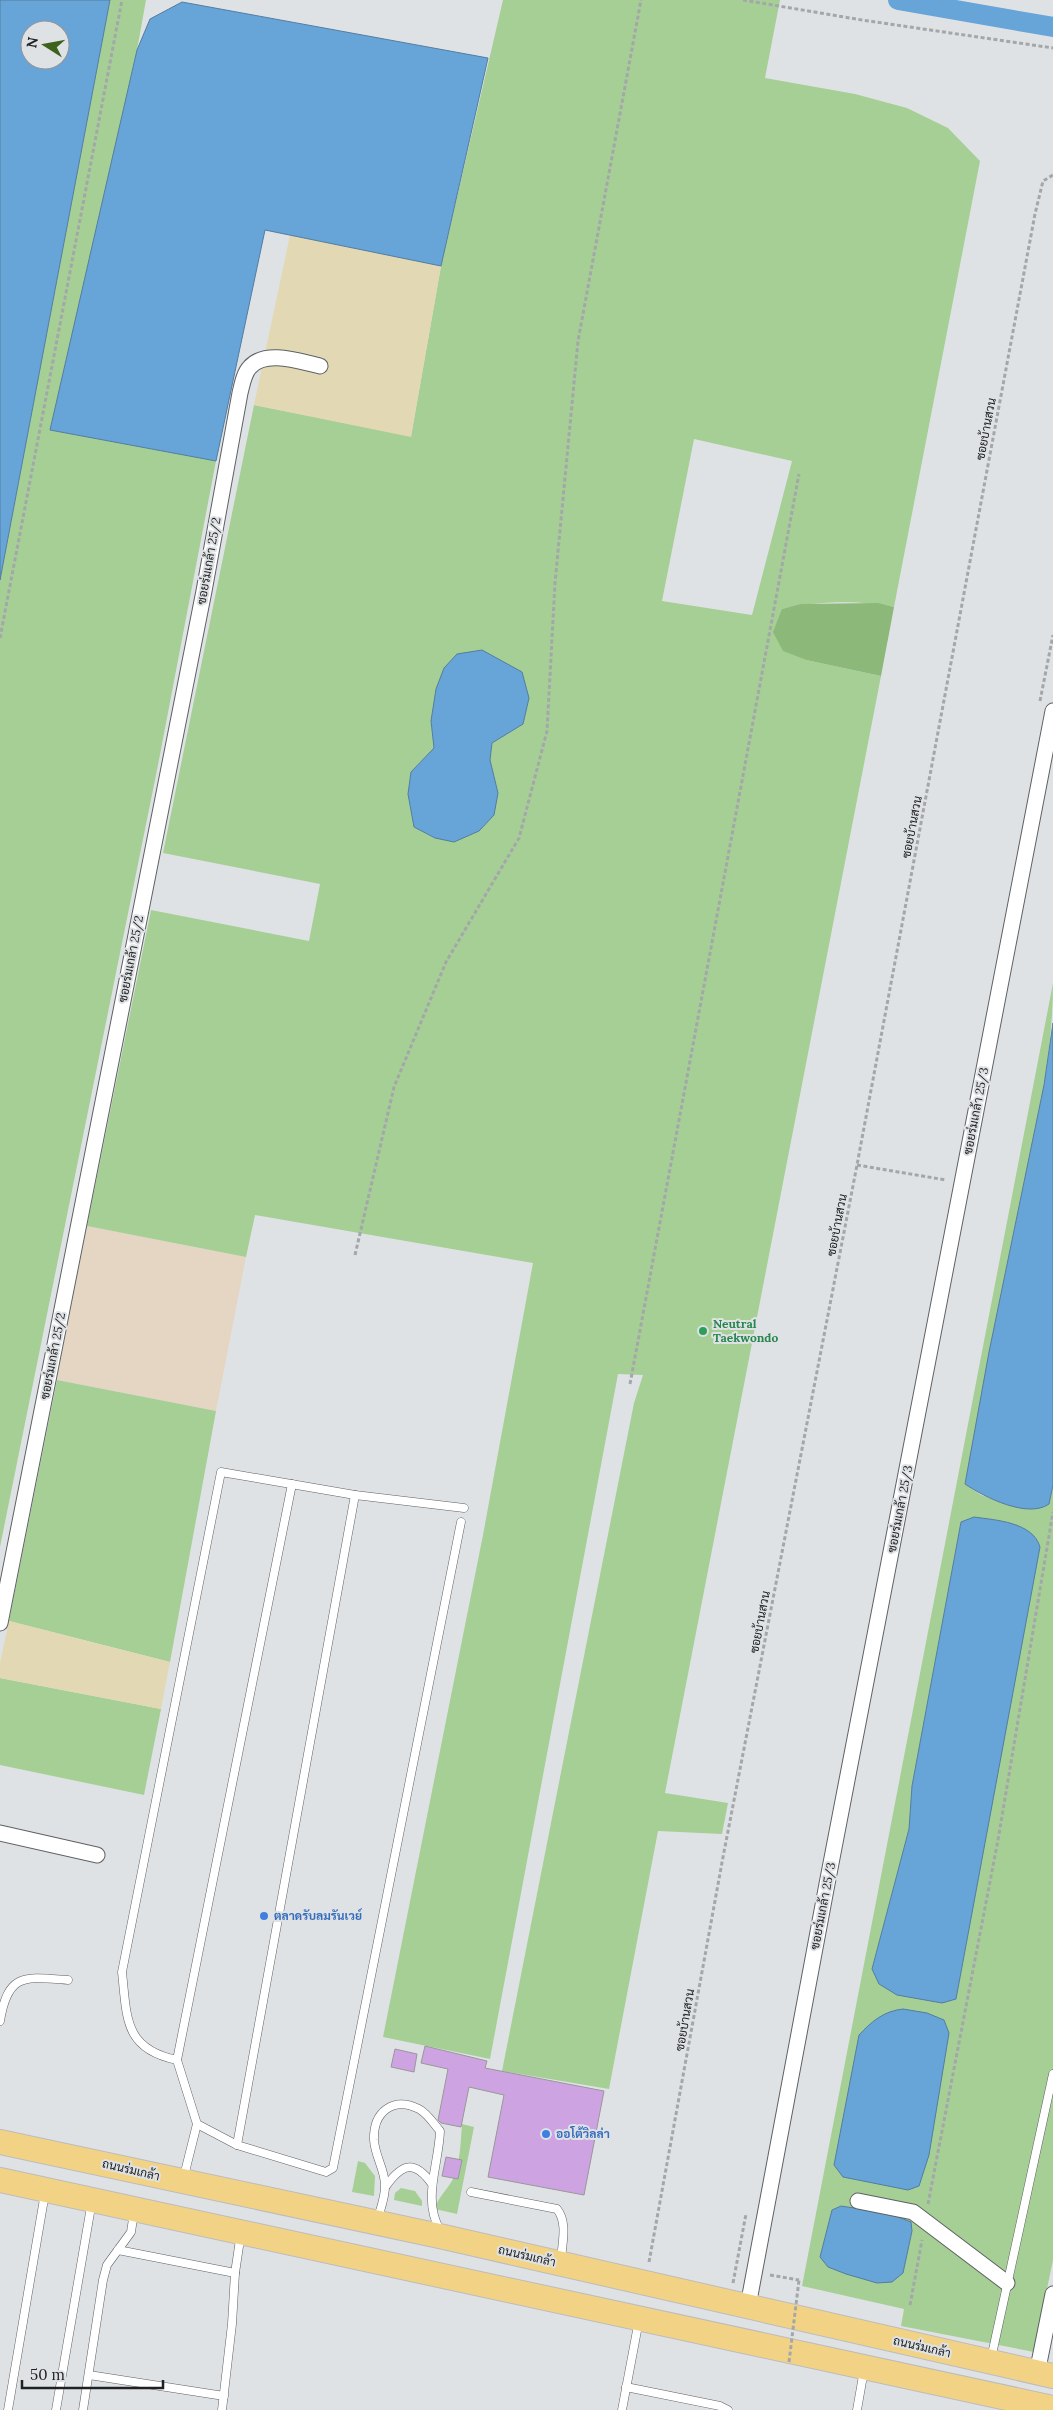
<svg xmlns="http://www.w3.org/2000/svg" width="1053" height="2410" font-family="Lora,Sarabun,serif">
<rect width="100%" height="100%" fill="#dfe2e5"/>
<!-- industrial -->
<polygon fill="#e5d5c3" points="87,1226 246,1257 216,1411 57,1380"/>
<!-- green -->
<g fill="#a6cf95" fill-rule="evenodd">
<polygon points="110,0 146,0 137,50 51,430 216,461 158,765 0,1547 0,580"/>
<path d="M 503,0 L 780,0 L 765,78 L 855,94 L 907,108 L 948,128 L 980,161 L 894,607 C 861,600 815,601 782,609 L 784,651 L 806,660 L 881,676 L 665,1793 L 728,1803 L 722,1834 L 658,1831 L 609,2089 L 502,2071 L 634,1403 L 643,1375 L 618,1374 L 490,2059 L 383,2037 L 483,1535 L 533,1263 L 255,1215 L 246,1257 L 87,1226 L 151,910 L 309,941 L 320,884 L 163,853 L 254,405 L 411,436 L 441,266 ZM 694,439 L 792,461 L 752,615 L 662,601 ZM 431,721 L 523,724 L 492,743 L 490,760 L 498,793 L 435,838 L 414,827 L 408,794 L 411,772 L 434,748 Z"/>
<path d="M 1053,983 C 1053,1071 1029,1158 1011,1245 C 995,1324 982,1405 965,1484 L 981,1495 L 1017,1507 L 1049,1504 L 1053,1485 L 1053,2260 L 1034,2352 L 901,2326 L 904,2309 L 802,2286 ZM 961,1522 L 1000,1756 L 956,1999 L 872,1969 L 909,1829 L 912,1786 ZM 841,2206 L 888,2213 L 912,2231 L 903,2273 L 832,2210 Z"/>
<polygon points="57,1380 216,1411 170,1662 9,1621"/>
<polygon points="0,1678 161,1709 144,1795 0,1765"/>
<path d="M 462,2124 L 474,2127 L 457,2214 L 435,2209 C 438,2197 447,2190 453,2179 C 460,2167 461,2138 462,2124 Z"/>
<polygon points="358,2161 365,2163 375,2176 374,2196 352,2192"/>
<polygon points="401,2188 415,2191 422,2201 422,2206 394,2200 395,2193"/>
</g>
<!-- forest -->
<polygon fill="#8cb879" points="878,603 894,607 881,676 806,660 783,651 773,632 782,609 801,604"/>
<!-- sand -->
<g fill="#e2d8b3">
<polygon points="290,235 441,266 411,437 254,405"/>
<polygon points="9,1621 170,1662 161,1709 0,1678 0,1663"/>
</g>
<!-- water -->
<g fill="#67a4d8" stroke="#527da1" fill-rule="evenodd">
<path d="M 0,0 L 110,0 L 0,580 ZM 30,30 L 60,30 L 60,60 L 30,60 Z"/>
<polygon points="182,2 488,58 441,266 265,230 216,461 50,430 137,50 150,19"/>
<polygon points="482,650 522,672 529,698 523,724 492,743 490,760 498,793 494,815 479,831 454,842 435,838 414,827 408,794 411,772 434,748 431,721 436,689 444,668 457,654"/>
<path d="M 1053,1023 L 1053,1485 L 1049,1504 C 1028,1519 984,1497 965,1484 L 989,1352 L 1044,1085 Z"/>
<path d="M 974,1517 C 995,1520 1033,1522 1040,1547 L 956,1999 L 942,2003 L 897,1995 L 879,1984 L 872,1969 L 909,1829 L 912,1786 L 961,1522 Z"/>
<path d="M 903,2009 L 927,2013 L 944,2020 L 949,2033 L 929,2155 L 919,2186 L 908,2190 L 843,2177 L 834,2165 L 859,2035 C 872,2021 884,2011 903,2009 Z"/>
<polygon points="841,2206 888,2213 911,2222 912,2231 903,2273 892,2282 877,2283 846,2274 828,2267 820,2257 832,2210"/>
</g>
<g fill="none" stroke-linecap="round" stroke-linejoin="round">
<!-- canal -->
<polyline stroke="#67a4d8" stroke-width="20" points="898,0 1053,27"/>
</g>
<!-- building -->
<g fill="#cea3e2" stroke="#99979a">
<polygon points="425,2046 487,2061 485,2068 604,2091 584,2195 488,2177 504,2095 469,2087 461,2127 441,2123 438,2120 448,2069 421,2063"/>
<polygon points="395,2049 417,2054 414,2072 391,2067"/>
<polygon points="446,2157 462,2160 458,2179 442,2176"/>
</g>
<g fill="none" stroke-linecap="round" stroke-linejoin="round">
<!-- lane casing -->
<g stroke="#5e6163" stroke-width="9">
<g id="lane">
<path d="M 355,1495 L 221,1472 L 122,1972 C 127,2018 124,2049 177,2060 L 197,2124 L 237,2145 L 326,2172 L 333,2168 L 461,1522"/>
<path d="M 0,2021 C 8,1972 25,1977 68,1980"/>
<polyline points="177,2060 292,1484"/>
<polyline points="237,2145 355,1495 464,1508"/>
<polyline points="183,2180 197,2124"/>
<path d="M 386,2186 C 402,2164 414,2159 432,2184"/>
<path d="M 471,2192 L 557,2209 C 568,2223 562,2243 561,2260"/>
<path d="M 377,2221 C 380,2210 386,2196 385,2184 C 384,2168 375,2156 374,2140 C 373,2112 393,2096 419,2109 C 427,2113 434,2124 440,2131 C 439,2164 422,2199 440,2230"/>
<polyline points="118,2250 235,2273 232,2324 222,2410"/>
<polyline points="235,2273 241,2233"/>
<polyline points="991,2359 1053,2074"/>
<polyline points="89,2375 224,2396"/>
<polyline points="626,2387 720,2406 728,2410"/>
<polyline points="8,2410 45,2193"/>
<polyline points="56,2410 92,2201"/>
<polyline points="83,2410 103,2280 107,2265 131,2232 134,2212"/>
<polyline points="622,2410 639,2320"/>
<polyline points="857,2410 864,2370"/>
</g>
</g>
<!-- street casing -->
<g stroke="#5e6163" stroke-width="17">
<g id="street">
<path d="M 0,1623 L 204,591 L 240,393 C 242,385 244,373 250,367 C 266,349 301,362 320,366"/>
<polyline points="0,1833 97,1855"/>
<polyline points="858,2201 913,2212 1007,2283"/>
<polyline points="748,2306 827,1884 1053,711"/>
<polyline points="1037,2373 1053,2294"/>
</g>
</g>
<!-- primary casing -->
<g stroke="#bcbcbd" stroke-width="26">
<g id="primary">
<polyline points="0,2142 444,2237 1053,2376"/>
<path d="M 0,2180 C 352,2253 702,2334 1053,2408"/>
</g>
</g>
<!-- path -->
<g stroke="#a4a7a9" stroke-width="3" stroke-dasharray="4 2.5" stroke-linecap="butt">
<polyline points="743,0 862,20 1053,48"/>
<polyline points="0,638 122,0"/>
<polyline points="1040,701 1053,635"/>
<polyline points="857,1165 946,1180"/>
<polyline points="355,1255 394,1087 446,962 519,838 547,731 555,583 578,341 641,0"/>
<polyline points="630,1384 799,474"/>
<polyline points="928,2204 998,1840 1053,1512"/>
<polyline points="649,2262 723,1857 857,1165 1035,214 1043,181 1053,175"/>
<polyline points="770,2275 799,2280"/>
<polyline points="733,2283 746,2214"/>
<polyline points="910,2305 922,2240"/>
</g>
<!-- lane -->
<use href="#lane" stroke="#fff" stroke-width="8"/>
<!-- street -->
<use href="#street" stroke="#fff" stroke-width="15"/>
<!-- primary -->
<use href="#primary" stroke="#f2d385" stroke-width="24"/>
<!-- path-bridge -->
<polyline stroke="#a4a7a9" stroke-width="3" stroke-dasharray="4 2.5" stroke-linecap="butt" points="789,2362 799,2280"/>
</g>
<!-- markers -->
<circle fill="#2e9e5b" stroke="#dfe2e5" stroke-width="2" cx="703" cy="1331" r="5"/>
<g fill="#3f7fe0" stroke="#dfe2e5" stroke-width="2">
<circle cx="264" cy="1916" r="5"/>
<circle cx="546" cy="2134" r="5"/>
</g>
<g text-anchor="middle" stroke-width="4" stroke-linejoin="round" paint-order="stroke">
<!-- street labels -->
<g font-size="12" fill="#202122" stroke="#dfe2e5">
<text transform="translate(986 429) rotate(-79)" y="4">ซอยบ้านสวน</text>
<text transform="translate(209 561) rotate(-80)" y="4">ซอยร่มเกล้า 25/2</text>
<text transform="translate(912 827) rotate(-79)" y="4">ซอยบ้านสวน</text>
<text transform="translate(131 959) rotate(-79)" y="4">ซอยร่มเกล้า 25/2</text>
<text transform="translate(976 1111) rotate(-79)" y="4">ซอยร่มเกล้า 25/3</text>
<text transform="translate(837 1225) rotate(-79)" y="4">ซอยบ้านสวน</text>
<text transform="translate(53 1356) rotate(-79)" y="4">ซอยร่มเกล้า 25/2</text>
<text transform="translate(900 1509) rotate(-79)" y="4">ซอยร่มเกล้า 25/3</text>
<text transform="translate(760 1622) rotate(-79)" y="4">ซอยบ้านสวน</text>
<text transform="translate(823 1906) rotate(-79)" y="4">ซอยร่มเกล้า 25/3</text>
<text transform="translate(685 2020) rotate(-80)" y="4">ซอยบ้านสวน</text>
<text transform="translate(131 2170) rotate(13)" y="4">ถนนร่มเกล้า</text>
<text transform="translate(527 2256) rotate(13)" y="4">ถนนร่มเกล้า</text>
<text transform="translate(922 2347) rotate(13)" y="4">ถนนร่มเกล้า</text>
</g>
<!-- leisure labels -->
<g font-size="12" font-weight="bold" fill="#27864d" stroke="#dfe2e5" text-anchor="start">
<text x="713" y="1328">Neutral<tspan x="713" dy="14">Taekwondo</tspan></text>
</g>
<!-- shop labels -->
<g font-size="12" font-weight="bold" fill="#366cbe" stroke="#dfe2e5" text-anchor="start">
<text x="274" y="1920">ตลาดรับลมรันเวย์</text>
<text x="556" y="2138">ออโต้วิลล่า</text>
</g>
</g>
<!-- north arrow -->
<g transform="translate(45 45) rotate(281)"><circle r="24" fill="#dfe2e5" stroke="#939597"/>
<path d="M0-4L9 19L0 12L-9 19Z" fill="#3d621c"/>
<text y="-8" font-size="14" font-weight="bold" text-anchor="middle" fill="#202122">N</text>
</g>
<!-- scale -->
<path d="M22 2380v8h141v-8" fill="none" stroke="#202122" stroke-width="2.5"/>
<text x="30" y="2380" font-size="15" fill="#202122" stroke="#dfe2e5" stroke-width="4" paint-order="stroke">50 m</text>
</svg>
